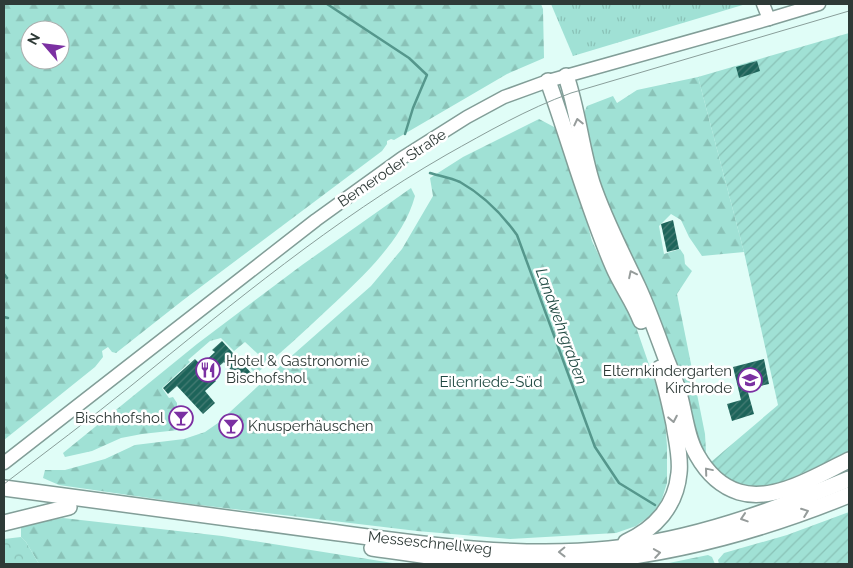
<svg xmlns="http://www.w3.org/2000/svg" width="853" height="568" font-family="Raleway,sans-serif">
<defs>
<pattern id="grass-tufts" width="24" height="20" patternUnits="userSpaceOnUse" patternTransform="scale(1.25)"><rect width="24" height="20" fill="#a0e1d5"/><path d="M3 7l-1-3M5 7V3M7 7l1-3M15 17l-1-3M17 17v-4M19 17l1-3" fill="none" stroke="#8ac2b7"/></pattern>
<pattern id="forest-firs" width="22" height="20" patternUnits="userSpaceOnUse" patternTransform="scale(1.25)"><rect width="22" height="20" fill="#a0e1d5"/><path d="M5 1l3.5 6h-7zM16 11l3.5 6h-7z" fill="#8ac2b7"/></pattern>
<pattern id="park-crowns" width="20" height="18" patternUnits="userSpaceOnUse" patternTransform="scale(1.25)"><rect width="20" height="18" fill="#a0e1d5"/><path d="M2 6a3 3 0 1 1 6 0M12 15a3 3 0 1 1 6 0" fill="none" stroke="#8ac2b7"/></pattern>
<pattern id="garden-furrows" width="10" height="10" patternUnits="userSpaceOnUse" patternTransform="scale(1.25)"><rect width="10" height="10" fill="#a0e1d5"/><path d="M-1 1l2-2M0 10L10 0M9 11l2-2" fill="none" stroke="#8ac2b7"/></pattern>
<pattern id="building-hatch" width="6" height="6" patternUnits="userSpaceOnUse" patternTransform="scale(1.25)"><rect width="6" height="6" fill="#1d645a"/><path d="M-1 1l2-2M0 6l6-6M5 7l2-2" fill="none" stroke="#467c74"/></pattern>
</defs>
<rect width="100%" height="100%" fill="#e0fdf7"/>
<!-- grass -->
<polygon fill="url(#grass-tufts)" points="551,4 746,4 573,56"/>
<!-- forest -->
<g fill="url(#forest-firs)" fill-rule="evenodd">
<path d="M 4,4 L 541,4 L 543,9 L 544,58 L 507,74 L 394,140 L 391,139 L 387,141 L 387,144 L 382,151 L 182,301 L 116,353 L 112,352 L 108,347 L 102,351 L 103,357 L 95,367 L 4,440 ZM 30,30 L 60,30 L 60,60 L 30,60 Z"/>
<polygon points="698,77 744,252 702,256 689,237 681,220 671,214 659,226 664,254 680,249 684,255 685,264 692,271 677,294 705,434 706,452 700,448 671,351 659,316 631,264 608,213 595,164 584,113 587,106 613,96 617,103 637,90"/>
<polygon points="539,119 556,128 574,175 592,241 612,283 636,327 664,408 667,446 667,483 661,502 651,515 636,526 616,533 510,539 417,531 191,504 59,485 43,478 45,470 65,470 105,459 135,445 184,439 205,432 218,423 270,375 371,286 402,249 433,196 430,178 463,157"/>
<path d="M 411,188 L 415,196 C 403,241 360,279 327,310 C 304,332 280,353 256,374 L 251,369 L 249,364 L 259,355 L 245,342 L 234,351 L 221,338 L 210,341 L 188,360 L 190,362 L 162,388 L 169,398 L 173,397 L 177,403 L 177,413 L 184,417 L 184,427 L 178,430 L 142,434 L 121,438 L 92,451 L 65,457 L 63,453 L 197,344 L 302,265 Z"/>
<polygon points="63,518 222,536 399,564 39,564 26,542 21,537 21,525"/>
<polygon points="708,555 712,557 715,564 664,564"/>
</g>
<!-- park -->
<polygon fill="url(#park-crowns)" points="21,537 26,542 39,564 4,564 4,539"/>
<!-- garden -->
<g fill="url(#garden-furrows)">
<polygon points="849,33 849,452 774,486 757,488 738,485 717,473 711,462 778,405 744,252 698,77"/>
<polygon points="849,512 849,564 719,564 718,560 724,553 787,535"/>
</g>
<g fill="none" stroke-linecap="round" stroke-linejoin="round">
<!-- stream -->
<g stroke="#55978c" stroke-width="2.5">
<polyline points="327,4 409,58 427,75 413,108 405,134"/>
<path d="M 430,173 C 440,176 451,178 460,182 C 483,195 502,214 517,235 L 595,447 L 619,483 L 655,505"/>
<polyline points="4,274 7,278"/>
<polyline points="4,317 8,318"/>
</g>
</g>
<!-- building -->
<g fill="url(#building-hatch)">
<polygon points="757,61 760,71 739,78 736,67"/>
<polygon points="673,220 679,249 667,252 661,224"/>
<polygon points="222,341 253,375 243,384 224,362 209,375 216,381 205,391 215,403 203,414 177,386 168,394 163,388 195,359 201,365 215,352 212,350"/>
<polygon points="764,359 769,384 747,389 754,414 732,421 727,404 741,400 733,367"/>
<polygon points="228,416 240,430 234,436 221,422"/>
</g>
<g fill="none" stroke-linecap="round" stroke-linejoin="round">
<!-- secondary casing -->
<g stroke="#829e98" stroke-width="15">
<g id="secondary">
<polyline points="763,4 769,19"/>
<polyline points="4,463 316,220 402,158 467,117 504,97 548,81 769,19 819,4"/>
</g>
</g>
<!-- highway casing -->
<g stroke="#829e98" stroke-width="18">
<g id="highway">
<path d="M 566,76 C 578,111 581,148 592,183 C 604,219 622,253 638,287 C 649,311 658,337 667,361 C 672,373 677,385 680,397 C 685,416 687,438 697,455 C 706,471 720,486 739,492 C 774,503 818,475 849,460"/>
<path d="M 548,81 C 570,142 587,206 613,266 C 621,285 634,302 641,321"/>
<path d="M 4,488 C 108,502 212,516 317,530 C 413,543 512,559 609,549 C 693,540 772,511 849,479"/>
<polyline points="4,523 69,507"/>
<path d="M 626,542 C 655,529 676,506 679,473 C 681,457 676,439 674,424 C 670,405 666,386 660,368"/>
<path d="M 372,548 C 416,554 459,562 503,564 C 623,568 739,540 849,495"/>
</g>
</g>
<!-- secondary -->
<use href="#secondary" stroke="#fff" stroke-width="12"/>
<!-- highway -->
<use href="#highway" stroke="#fff" stroke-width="15"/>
<!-- tram -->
<path stroke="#899e9a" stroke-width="1" d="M 4,484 C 47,451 90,419 132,385 C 233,303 333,220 446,155 C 487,132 527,109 571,93 L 849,11"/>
</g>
<!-- one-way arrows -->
<defs><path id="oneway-chevron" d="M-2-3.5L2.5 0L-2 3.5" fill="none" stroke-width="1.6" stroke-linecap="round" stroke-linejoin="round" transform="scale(1.25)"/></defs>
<g stroke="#969c9b">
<use href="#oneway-chevron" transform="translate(578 122) rotate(-103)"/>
<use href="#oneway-chevron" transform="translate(632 274) rotate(-116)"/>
<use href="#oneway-chevron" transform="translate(673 419) rotate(79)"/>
<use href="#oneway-chevron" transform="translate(708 471) rotate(-130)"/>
<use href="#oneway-chevron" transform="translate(805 512) rotate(-21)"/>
<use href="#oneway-chevron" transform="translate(744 518) rotate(162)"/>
<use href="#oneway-chevron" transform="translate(562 552) rotate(179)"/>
<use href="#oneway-chevron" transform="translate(657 553) rotate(-9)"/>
</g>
<!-- icons -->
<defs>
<g id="restaurant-ring" transform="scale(1.25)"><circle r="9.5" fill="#fff" stroke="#7b30a2" stroke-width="1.5"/><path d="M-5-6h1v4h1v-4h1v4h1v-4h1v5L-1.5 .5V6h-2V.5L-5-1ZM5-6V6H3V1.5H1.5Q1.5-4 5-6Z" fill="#7b30a2"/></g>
<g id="school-ring" transform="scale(1.25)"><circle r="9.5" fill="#fff" stroke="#7b30a2" stroke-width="1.5"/><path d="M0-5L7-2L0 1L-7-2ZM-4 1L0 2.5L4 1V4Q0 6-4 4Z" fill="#7b30a2"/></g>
<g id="bar-ring" transform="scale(1.25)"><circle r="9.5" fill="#fff" stroke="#7b30a2" stroke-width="1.5"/><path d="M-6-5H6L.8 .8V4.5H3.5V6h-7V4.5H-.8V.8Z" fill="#7b30a2"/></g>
</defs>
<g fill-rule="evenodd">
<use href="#restaurant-ring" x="208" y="370"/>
<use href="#school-ring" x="750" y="380"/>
<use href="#bar-ring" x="181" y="418"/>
<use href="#bar-ring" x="231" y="426"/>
</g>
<g text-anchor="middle" stroke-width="5" stroke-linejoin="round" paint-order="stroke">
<!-- street labels -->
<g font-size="15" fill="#2e3a37" stroke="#fff">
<text transform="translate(392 168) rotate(-34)" y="5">Bemeroder Straße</text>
<text transform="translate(430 543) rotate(6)" y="5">Messeschnellweg</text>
</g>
<!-- poi labels -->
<g font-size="15" fill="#2e3a37" stroke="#fff" text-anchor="start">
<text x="226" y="366">Hotel &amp; Gastronomie<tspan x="226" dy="17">Bischofshol</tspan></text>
<text x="732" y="376" text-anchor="end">Elternkindergarten<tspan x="732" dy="17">Kirchrode</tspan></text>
<text x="164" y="423" text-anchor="end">Bischhofshol</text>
<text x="248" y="431">Knusperhäuschen</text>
</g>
<!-- park labels -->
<g font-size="15" fill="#214a43" stroke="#fff">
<text x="491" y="387">Eilenriede-Süd</text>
</g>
<!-- water labels -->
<g font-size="16" font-style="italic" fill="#234c45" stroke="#fff">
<text transform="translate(562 326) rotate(70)" y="6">Landwehrgraben</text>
</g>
</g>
<!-- border -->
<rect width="853" height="568" fill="none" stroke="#2e3a37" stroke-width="10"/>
<!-- north arrow -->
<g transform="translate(45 45) rotate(298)"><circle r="24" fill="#ffffff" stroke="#abb0af"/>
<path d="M0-4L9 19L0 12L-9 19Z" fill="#7b30a2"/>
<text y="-8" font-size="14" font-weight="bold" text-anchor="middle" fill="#2e3a37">N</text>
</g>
</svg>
